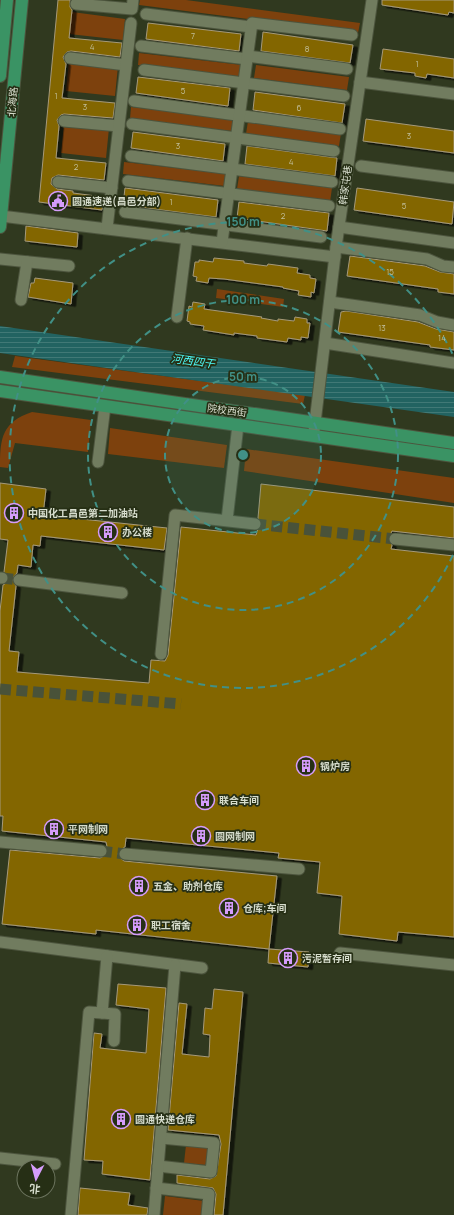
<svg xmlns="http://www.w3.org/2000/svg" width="454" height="1215" font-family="Manrope,'Noto Sans SC',sans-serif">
<defs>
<pattern id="water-rules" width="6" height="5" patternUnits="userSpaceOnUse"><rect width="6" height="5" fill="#226361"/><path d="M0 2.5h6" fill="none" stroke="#417976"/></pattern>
<filter id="shadow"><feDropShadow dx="4.5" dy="2.5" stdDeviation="0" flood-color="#0009"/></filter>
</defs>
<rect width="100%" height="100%" fill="#30391f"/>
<!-- green -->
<g fill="#7d410d">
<polygon points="140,0 186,0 360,23 358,33 139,5"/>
<polygon points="57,10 125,19 123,40 69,34 70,26 56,24"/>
<polygon points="139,53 242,65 241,77 138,65"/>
<polygon points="69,61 118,66 115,96 66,91"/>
<polygon points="256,65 349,77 347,90 254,78"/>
<polygon points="131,107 234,119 232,131 130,119"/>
<polygon points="248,121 341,133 339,146 246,134"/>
<polygon points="64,124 109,128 106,158 61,153"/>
<polygon points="124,162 227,174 225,186 123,174"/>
<polygon points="239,176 332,188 330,202 237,189"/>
<polygon points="217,289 284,299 283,307 216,298"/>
<polygon points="15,356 305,395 303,404 12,367"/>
<path d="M 32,412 L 91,420 L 88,452 L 15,443 L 8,468 L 0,467 C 0,438 2,422 32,412 Z"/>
<polygon points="110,428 227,445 224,468 108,454"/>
<polygon points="246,449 454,478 454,503 244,471"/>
<polygon points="186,1145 208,1147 206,1165 184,1163"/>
<polygon points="165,1196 204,1201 203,1215 163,1215"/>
</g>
<!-- water -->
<polygon fill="url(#water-rules)" points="0,326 454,392 454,417 0,353"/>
<!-- building -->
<g fill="#836601" stroke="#a5997a" filter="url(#shadow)">
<polygon points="58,0 70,0 70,7 72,10 69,38 122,43 120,57 71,51 67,52 63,57 66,64 62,98 115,103 113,118 64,114 61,115 57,120 59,126 56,158 106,163 104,180 58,175 52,178 51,184 57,189 73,191 73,193 104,197 102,210 39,202"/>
<polygon points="382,0 454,0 454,13 449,12 448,15 382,5"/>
<polygon points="148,23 241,34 239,51 146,39"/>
<polygon points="263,32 353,45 350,63 261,51"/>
<polygon points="383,49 454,59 454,78 427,74 426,78 415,76 415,73 380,69"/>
<polygon points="138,77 230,88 228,106 136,93"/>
<polygon points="255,92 345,104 342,123 253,110"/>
<polygon points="366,119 454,131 454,153 363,141"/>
<polygon points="133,132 225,144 223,161 131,148"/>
<polygon points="247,146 337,158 335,176 245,164"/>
<polygon points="125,188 218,200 216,217 123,205"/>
<polygon points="357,188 454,202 452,224 354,210"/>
<polygon points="239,202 329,213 327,231 237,218"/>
<polygon points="26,226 78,233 77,247 25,241"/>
<polygon points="350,256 425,266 440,272 454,274 454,294 438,292 438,289 347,276"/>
<polygon points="214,258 244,261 244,263 267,266 268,264 298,268 297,273 310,275 310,278 316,279 314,293 311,292 311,297 298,295 299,291 283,288 283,287 224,279 209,278 208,283 196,281 197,277 193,276 195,262 199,262 199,260 213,262"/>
<polygon points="35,278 73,283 71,304 28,297 31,283 34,283"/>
<polygon points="193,302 205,304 204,309 262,317 261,318 278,321 278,319 294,321 295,317 307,319 307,323 310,323 308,338 301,337 301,340 288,338 287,342 257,338 257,336 234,333 234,335 203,330 204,326 190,324 190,322 187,321 189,306 192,307"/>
<polygon points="346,311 418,322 436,329 454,332 454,350 430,347 430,345 338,332 341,312"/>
<polygon points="0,483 46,489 43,515 167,528 164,550 41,536 40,546 33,545 31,567 18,565 17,573 12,579 16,586 9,651 19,652 17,672 149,683 151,660 165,661 168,655 181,527 256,535 257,531 262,524 258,518 261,484 454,507 454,538 392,531 388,539 392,545 391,549 454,556 454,937 398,932 397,941 339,934 342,896 317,893 320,862 278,858 279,853 126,838 125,847 120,850 118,854 119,857 124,861 277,876 269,949 309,952 308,967 268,963 269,949 96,930 96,934 2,924 10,850 100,858 106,855 108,851 106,842 2,831 3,816 0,816 0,611 3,585 8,582 9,578 4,572 8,540 0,539"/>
<polygon points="118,984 166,988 150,1180 102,1174 103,1161 84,1160 94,1033 102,1034 100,1048 146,1053 149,1009 116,1005"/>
<polygon points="214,989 243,992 223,1215 214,1215 216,1194 213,1188 177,1183 177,1175 210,1179 216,1176 221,1144 219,1135 168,1130 179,1003 187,1004 182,1054 209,1057 210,1035 203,1034 205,1008 212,1009"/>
<polygon points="80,1188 130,1193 128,1205 148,1208 147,1215 78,1215"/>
</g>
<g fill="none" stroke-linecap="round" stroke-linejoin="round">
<!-- minor-tunnel -->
<g stroke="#495239" stroke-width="11" stroke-dasharray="11 5.5" stroke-linecap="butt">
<polyline points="255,524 395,539"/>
<polyline points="2,578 19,580"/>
<polyline points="0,689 181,704"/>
<polyline points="101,851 125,854"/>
</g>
<!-- minor casing -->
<g stroke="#4d553e" stroke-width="13">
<g id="minor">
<polyline points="76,4 132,9 133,0"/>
<polyline points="146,14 251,27"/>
<polyline points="141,46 247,59"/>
<polyline points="247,56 347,69"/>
<polyline points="70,58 126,65"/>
<polyline points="144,70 344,96"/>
<polyline points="360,82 454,94"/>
<polyline points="134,101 340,129"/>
<polyline points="64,121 119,126"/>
<polyline points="132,124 334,151"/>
<polyline points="131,156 332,182"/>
<polyline points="361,166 454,178"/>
<polyline points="128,181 329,206"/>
<polyline points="58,182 112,188"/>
<polyline points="125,212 321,237"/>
<polyline points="1,216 335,257"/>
<polyline points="339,227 454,243"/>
<polyline points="107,228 131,23"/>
<polyline points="222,242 252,23 352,35"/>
<polyline points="336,247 427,259 443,266 454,267"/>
<polyline points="0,259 69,266"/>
<polyline points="21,300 27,262"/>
<polyline points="330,302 420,315 437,322 454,325"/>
<polyline points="177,317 187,238"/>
<polyline points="325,343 454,363"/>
<polyline points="314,431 336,247 372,0"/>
<polyline points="98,462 105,406"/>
<polyline points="227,520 238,425"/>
<polyline points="395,539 454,545"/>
<polyline points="0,578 2,578"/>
<polyline points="19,580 122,593"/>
<polyline points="161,654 175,515 255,524"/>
<polyline points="0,842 101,851"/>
<polyline points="125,854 299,869"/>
<polyline points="0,942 202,968"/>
<polyline points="340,953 454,965"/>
<polyline points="107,956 102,1013 115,1014 114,1041"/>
<polyline points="0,1158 55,1164"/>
<polyline points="158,1166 211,1172 214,1143 161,1138"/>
<polyline points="156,1188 209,1194 207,1215"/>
<polyline points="71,1215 89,1012 102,1013"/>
<polyline points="154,1215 175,965"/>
</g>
</g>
<!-- major casing -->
<g stroke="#4d553e" stroke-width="14">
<g id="major">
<polyline points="0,76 7,0"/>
<polyline points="0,227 22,0"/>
<polyline points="0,377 454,443"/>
<polyline points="0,391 454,456"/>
</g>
</g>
<!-- minor -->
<use href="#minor" stroke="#717c5f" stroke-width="11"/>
<!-- major -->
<use href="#major" stroke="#3a9364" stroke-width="12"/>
</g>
<!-- distance rings -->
<circle cx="243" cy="455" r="78" fill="#419086" fill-opacity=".12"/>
<g fill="none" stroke="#419086" stroke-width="2" stroke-dasharray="7 5">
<circle cx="243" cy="455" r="78"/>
<circle cx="243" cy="455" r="155"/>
<path d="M453 555A233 233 0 1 1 453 355"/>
</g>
<!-- icons -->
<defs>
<g id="civic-ring" transform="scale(1)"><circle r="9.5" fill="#262f15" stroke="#d59cfb" stroke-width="1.5"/><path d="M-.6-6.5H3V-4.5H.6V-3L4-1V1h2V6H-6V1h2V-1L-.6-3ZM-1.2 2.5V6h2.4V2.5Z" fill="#d59cfb"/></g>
<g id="building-ring" transform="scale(1)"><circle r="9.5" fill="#262f15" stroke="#d59cfb" stroke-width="1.5"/><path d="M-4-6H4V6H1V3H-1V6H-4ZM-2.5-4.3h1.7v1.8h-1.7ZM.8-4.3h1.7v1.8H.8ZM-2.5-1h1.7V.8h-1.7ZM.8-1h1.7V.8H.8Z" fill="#d59cfb"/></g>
</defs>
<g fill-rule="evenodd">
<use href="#civic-ring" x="58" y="201"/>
<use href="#building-ring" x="14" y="513"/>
<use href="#building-ring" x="108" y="532"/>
<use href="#building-ring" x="306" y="766"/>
<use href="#building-ring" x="205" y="800"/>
<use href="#building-ring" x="54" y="829"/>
<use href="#building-ring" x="201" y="836"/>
<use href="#building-ring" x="139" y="886"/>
<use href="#building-ring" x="229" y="908"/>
<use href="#building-ring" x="137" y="925"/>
<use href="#building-ring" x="288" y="958"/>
<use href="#building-ring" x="121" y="1119"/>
</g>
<g text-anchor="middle" stroke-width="3.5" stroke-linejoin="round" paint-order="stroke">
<!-- number labels -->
<g font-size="8" fill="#c2bf9a">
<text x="193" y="39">7</text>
<text x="92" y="50">4</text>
<text x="307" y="52">8</text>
<text x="417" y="67">1</text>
<text x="183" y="94">5</text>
<text x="56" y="99">1</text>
<text x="85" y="110">3</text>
<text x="299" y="111">6</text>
<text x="409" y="139">3</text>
<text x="178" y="149">3</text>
<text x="291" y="165">4</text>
<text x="76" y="170">2</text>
<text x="171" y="205">1</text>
<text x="404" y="209">5</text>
<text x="283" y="219">2</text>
<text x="390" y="275">15</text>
<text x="382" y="331">13</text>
<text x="442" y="341">14</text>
</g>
<!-- street labels -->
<g font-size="10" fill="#d7ddcd" stroke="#262f15">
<text transform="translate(12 102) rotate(-85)" y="4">北海路</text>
<text transform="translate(345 185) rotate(-82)" y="4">韩家屯巷</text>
<text transform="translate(227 410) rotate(8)" y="4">院校西街</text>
</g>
<!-- poi labels -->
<g font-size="10" font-weight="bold" fill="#d7ddcd" stroke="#262f15" text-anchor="start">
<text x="72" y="205">圆通速递(昌邑分部)</text>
<text x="28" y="517">中国化工昌邑第二加油站</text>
<text x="122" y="536">办公楼</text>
<text x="320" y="770">锅炉房</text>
<text x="219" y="804">联合车间</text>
<text x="68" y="833">平网制网</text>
<text x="215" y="840">圆网制网</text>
<text x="153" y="890">五金、助剂仓库</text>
<text x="243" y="912">仓库;车间</text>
<text x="151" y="929">职工宿舍</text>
<text x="302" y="962">污泥暂存间</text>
<text x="135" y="1123">圆通快递仓库</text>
</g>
<!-- water labels -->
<g font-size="11" font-style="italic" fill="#4cf9f6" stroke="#262f15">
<text transform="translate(193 361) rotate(8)" y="4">河西四干</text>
</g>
</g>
<circle cx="243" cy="455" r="6" fill="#419086" stroke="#262f15" stroke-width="2"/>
<g font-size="12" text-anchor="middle" font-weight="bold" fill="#419086" stroke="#262f15" stroke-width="3.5" stroke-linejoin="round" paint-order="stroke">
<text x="243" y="226">150 m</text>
<text x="243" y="304">100 m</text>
<text x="243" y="381">50 m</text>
</g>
<!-- north arrow -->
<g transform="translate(36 1179) rotate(186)"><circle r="19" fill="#262f15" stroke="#6d755f"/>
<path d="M0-3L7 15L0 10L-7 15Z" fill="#d59cfb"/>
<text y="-6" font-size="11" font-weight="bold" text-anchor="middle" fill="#d7ddcd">北</text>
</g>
</svg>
